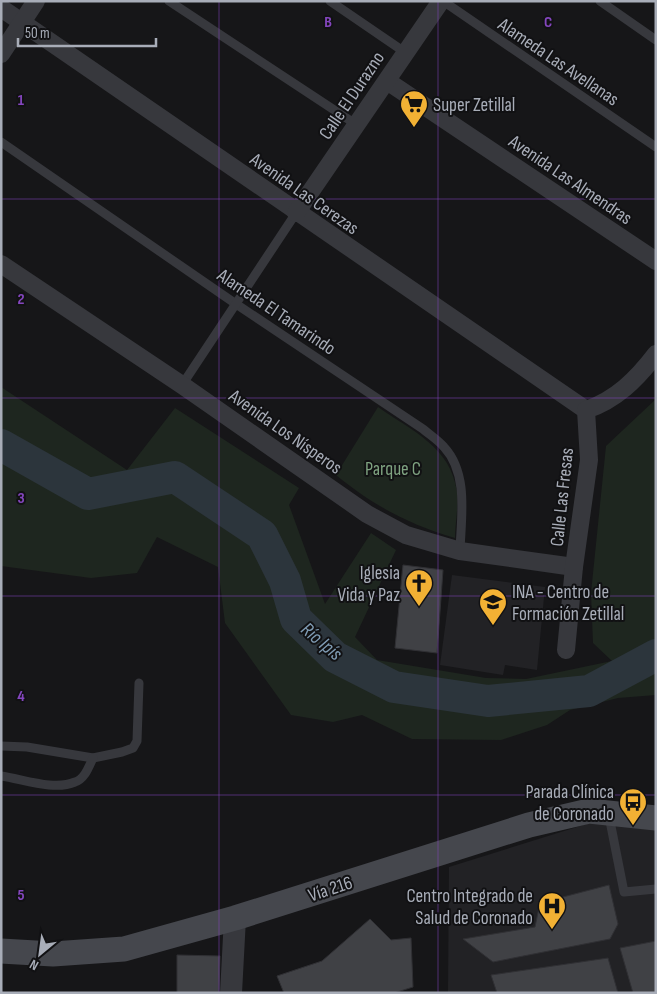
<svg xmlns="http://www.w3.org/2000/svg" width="657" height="994" font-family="'Sofia Sans Condensed',sans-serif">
<rect width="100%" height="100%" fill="#161618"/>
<!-- built -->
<g fill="#222225">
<polygon points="452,575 545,587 537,670 505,665 503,675 440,665"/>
<polygon points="593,822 656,829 656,993 448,993 449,867"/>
</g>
<!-- green -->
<g fill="#1e261f">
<polygon points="1,387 127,470 175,408 299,488 289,505 325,604 371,533 396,550 355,637 377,660 486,678 526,679 612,661 593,643 591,593 606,446 656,399 656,695 618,698 570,710 547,725 501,740 412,739 362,715 333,722 291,715 225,623 218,567 157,537 137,573 91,578 1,566"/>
<path d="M 378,407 C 412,431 451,447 457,492 C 459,506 455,523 455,538 C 408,524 374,506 336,475 Z"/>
</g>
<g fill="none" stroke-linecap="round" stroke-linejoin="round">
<!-- river -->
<polyline stroke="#2c353c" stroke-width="32" points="1,445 88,494 175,477 262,535 285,581 296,619 335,657 394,687 488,701 589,691 656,655"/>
</g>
<!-- building -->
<g fill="#404145" stroke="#303034">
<polygon points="403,565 443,570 437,653 395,648"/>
<polygon points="609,885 618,924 610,939 493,962 463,939 535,927 540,903"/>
<polygon points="370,919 391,940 411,938 413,987 394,993 284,993 277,976 322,961"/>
<polygon points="656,941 656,993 633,993 620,948"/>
<polygon points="177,955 220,956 219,993 177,993"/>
<polygon points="608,958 618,993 497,993 491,975"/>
</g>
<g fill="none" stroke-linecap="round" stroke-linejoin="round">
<!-- service -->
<g stroke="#37383d" stroke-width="9">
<polyline points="169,1 357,125"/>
<polyline points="330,1 406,53"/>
<polyline points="443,1 656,147"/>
<polyline points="600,1 656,40"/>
<path d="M 1,142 L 236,304 L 423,429 C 430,435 438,440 444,447 C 469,474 461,518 460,551"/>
<polyline points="182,385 296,213"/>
<polyline points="1,746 27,747 93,758 122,752 133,748 137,741 139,683"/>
<path d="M 1,776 C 23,779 54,791 75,782 C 85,779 89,766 93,758"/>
<polyline points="609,816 624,892 656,889"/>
</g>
<!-- minor -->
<g stroke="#37383d" stroke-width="18">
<polyline points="1,8 586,410"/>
<polyline points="1,54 36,1"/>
<polyline points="387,81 656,261"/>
<polyline points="296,213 441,1"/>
<polyline points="1,264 182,385 367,514 406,535 460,551 574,567"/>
<path d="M 566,650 L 574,567 L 589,460 L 586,410 C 616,400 637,379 656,354"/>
</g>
<!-- tertiary -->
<polyline stroke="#37383d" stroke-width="22" points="231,993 235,918"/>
<!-- secondary -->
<polyline stroke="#45474d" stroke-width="25" points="1,951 53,954 124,949 235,918 529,825 589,811 656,818"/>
</g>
<!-- grid -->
<path fill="none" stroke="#8446be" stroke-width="1" stroke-opacity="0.55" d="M 219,1 L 219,993M 438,1 L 438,993M 1,199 L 656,199M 1,398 L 656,398M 1,596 L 656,596M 1,795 L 656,795"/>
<!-- icons -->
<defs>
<g id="supermarket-pin" transform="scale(1.4375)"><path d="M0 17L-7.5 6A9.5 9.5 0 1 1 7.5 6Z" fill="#f2b134" stroke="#111113"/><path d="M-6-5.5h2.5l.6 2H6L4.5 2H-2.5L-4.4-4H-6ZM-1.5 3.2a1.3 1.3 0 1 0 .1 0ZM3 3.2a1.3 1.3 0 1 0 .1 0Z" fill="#111"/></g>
<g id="church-pin" transform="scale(1.4375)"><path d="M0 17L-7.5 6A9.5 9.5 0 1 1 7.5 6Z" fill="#f2b134" stroke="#111113"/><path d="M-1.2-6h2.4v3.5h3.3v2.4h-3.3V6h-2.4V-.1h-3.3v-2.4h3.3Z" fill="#111"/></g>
<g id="university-pin" transform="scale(1.4375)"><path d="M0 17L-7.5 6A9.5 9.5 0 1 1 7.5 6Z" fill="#f2b134" stroke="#111113"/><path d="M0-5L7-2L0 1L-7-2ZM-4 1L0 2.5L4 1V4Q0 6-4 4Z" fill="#111"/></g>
<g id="bus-pin" transform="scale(1.4375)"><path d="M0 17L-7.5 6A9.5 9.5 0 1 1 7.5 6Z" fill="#f2b134" stroke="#111113"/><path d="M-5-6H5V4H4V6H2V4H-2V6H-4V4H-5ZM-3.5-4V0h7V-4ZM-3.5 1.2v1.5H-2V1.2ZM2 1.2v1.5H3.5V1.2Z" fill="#111"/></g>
<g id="hospital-pin" transform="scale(1.4375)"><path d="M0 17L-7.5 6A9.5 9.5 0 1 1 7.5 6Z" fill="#f2b134" stroke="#111113"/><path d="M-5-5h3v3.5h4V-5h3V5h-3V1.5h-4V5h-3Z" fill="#111"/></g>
</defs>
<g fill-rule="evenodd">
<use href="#supermarket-pin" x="414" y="104"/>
<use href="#church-pin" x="419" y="583"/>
<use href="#university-pin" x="493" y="602"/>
<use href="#bus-pin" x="633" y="802"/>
<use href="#hospital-pin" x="552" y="906"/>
</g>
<g text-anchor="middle" stroke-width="4" stroke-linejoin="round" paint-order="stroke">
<!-- street labels -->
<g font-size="19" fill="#a8adb8" stroke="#111113">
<text transform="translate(559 61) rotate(34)" y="7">Alameda Las Avellanas</text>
<text transform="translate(351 95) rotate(-56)" y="7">Calle El Durazno</text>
<text transform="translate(571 179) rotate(34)" y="7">Avenida Las Almendras</text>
<text transform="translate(305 193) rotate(35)" y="7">Avenida Las Cerezas</text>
<text transform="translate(277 311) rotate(34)" y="7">Alameda El Tamarindo</text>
<text transform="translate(286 431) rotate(35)" y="7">Avenida Los Nísperos</text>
<text transform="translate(561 497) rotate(-84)" y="7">Calle Las Fresas</text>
<text transform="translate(330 888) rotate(-18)" y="7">Vía 216</text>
</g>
<!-- poi labels -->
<g font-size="19" fill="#a8adb8" stroke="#111113" text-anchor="end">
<text x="433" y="111" text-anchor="start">Super Zetillal</text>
<text x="400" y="579">Iglesia<tspan x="400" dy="22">Vida y Paz</tspan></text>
<text x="512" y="598" text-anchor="start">INA - Centro de<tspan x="512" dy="22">Formación Zetillal</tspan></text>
<text x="614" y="798">Parada Clínica<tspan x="614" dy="22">de Coronado</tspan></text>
<text x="533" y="902">Centro Integrado de<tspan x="533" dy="22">Salud de Coronado</tspan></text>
</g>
<!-- park labels -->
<g font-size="19" fill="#7fa381" stroke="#111113">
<text x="393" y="475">Parque C</text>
</g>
<!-- water labels -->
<g font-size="20" font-style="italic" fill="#7f9bb3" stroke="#111113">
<text transform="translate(322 641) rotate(40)" y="7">Río Ipís</text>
</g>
</g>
<g font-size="16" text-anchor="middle" font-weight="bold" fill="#8446be" stroke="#111113" stroke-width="4" stroke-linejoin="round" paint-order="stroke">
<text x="328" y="27">B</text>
<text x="548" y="27">C</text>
<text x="21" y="105">1</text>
<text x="21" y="304">2</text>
<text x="21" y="503">3</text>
<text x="21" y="701">4</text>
<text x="21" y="900">5</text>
</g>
<!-- border -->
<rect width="657" height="994" fill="none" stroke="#a8adb8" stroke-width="5"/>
<!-- north arrow -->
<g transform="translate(40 954) rotate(209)" stroke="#111113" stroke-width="4" paint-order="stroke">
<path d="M0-4L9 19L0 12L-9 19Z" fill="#a8adb8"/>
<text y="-8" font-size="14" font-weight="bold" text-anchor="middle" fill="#a8adb8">N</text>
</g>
<!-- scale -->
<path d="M18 38v8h138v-8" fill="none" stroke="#a8adb8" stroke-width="2.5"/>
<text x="25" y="38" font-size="15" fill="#a8adb8" stroke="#111113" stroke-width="4" paint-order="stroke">50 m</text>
</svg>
